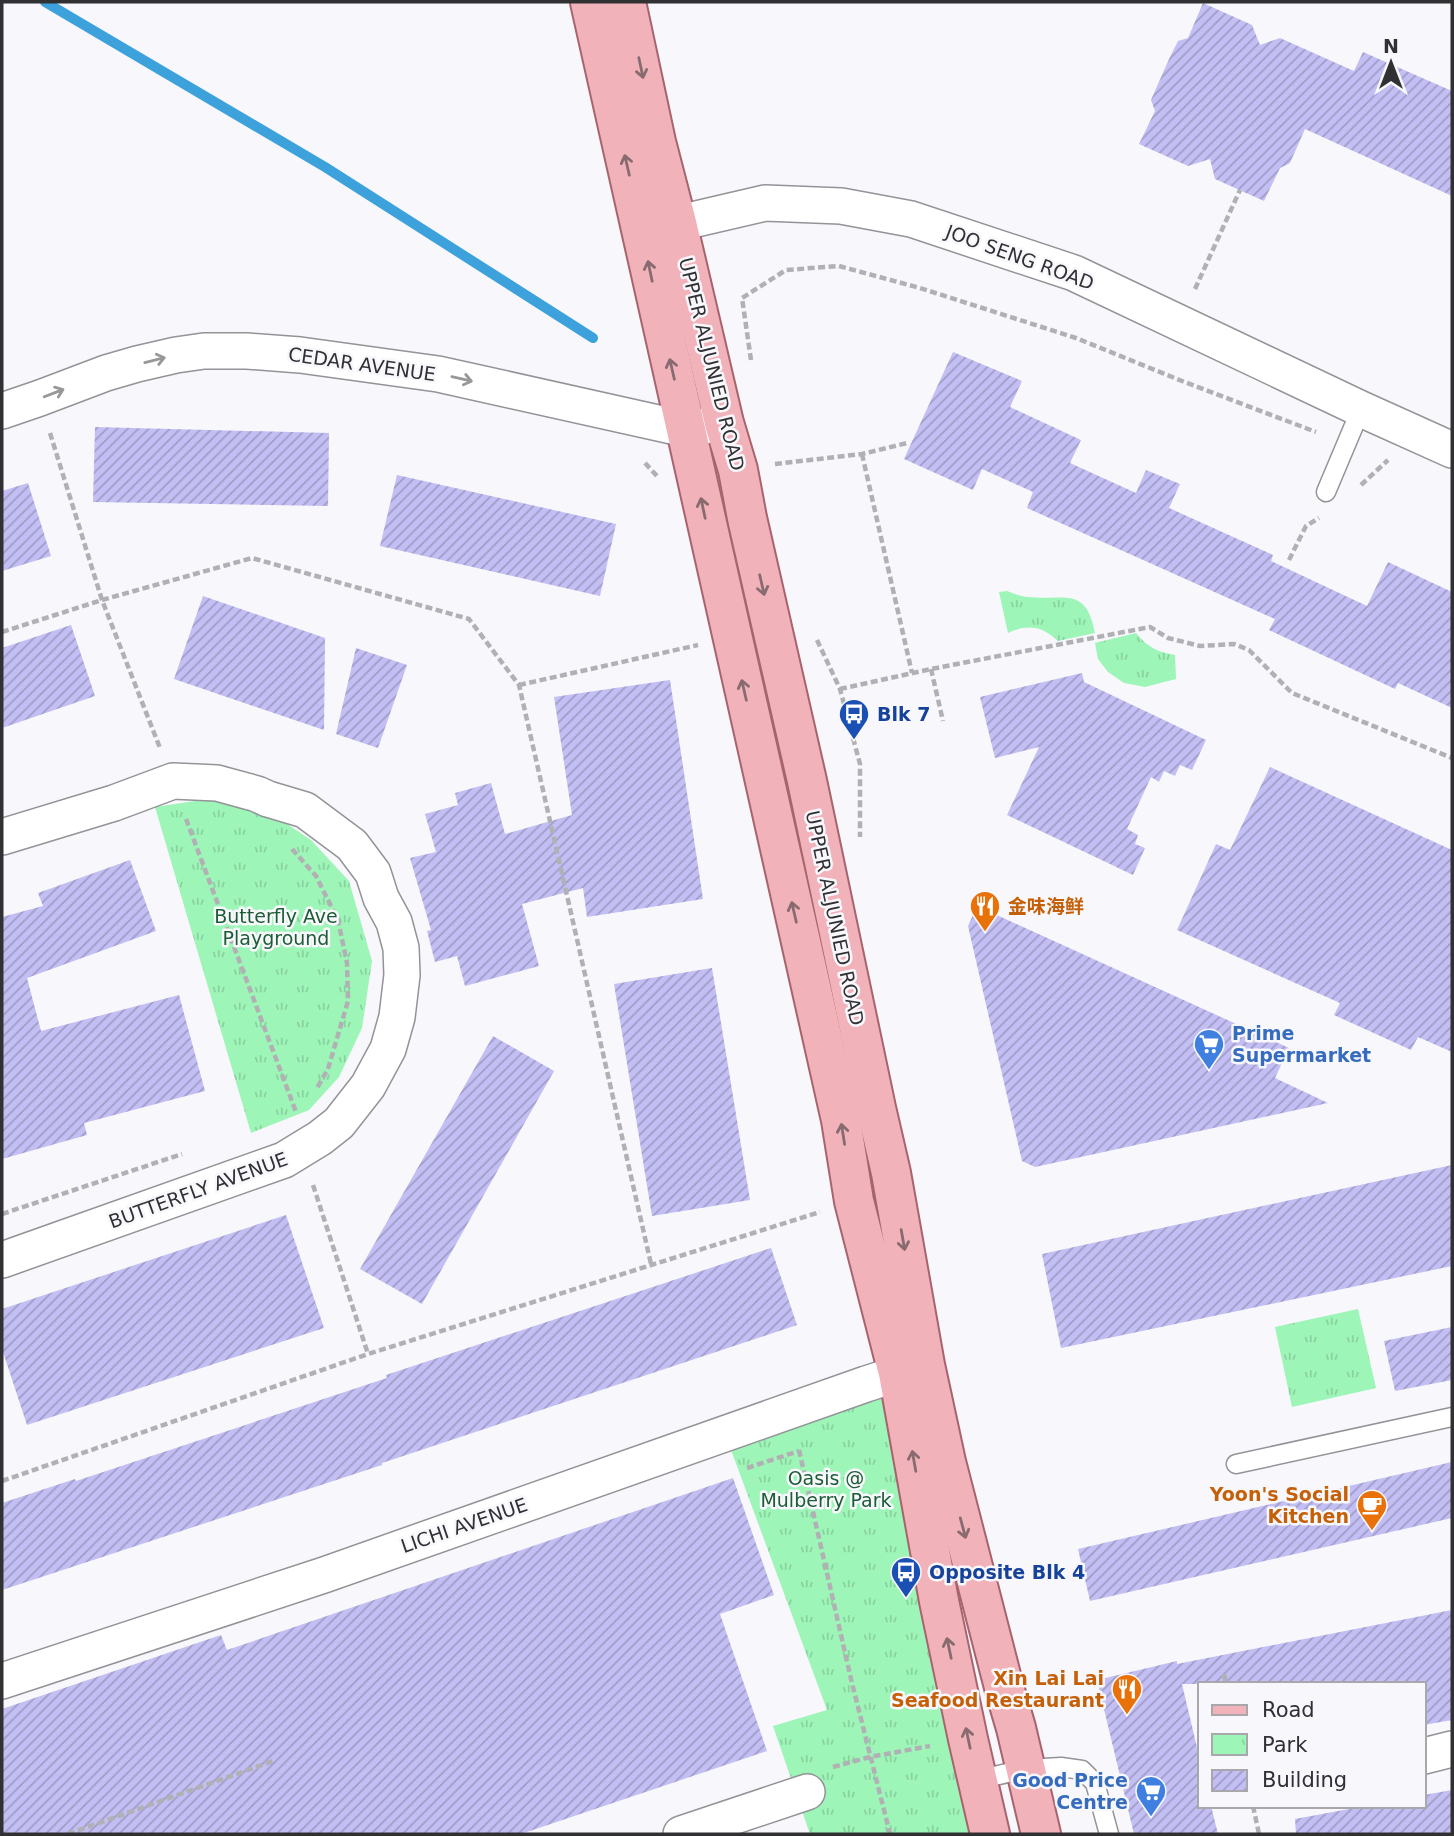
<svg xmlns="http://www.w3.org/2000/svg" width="1454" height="1836" font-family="'DejaVu Sans','Noto Sans SC',sans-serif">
<defs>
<pattern id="park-tufts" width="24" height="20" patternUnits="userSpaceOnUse" patternTransform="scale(1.75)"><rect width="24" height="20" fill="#9ef5b8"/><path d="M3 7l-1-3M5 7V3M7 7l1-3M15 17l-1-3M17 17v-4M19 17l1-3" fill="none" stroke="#89d29f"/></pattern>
<pattern id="building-hatch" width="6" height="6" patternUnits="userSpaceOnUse" patternTransform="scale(1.75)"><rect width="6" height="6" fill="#c3bff4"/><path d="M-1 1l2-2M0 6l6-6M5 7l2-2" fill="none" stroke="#9f9cc6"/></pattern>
</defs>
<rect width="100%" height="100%" fill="#f7f7fc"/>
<!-- park -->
<g fill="url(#park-tufts)">
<path d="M 1007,591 C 1013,593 1021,597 1028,597 C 1064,601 1086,585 1095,633 L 1058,641 C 1042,626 1028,624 1008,633 L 999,592 Z"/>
<path d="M 1136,633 C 1147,647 1158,652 1175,655 L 1176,679 L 1145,687 L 1124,683 L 1108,672 L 1098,659 L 1095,643 Z"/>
<polygon points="208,799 233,802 284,822 311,840 349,881 372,961 362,1028 339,1077 309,1110 251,1133 155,807"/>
<polygon points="1358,1309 1376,1388 1292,1407 1275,1327"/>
<polygon points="881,1389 983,1834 810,1834 773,1726 827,1710 727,1439"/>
</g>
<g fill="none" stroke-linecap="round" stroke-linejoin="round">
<!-- stream -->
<polyline stroke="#3da2db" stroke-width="10" points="45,2 325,167 593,338"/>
</g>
<!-- building -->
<g fill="url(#building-hatch)">
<polygon points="1203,3 1252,25 1260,45 1280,38 1354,71 1363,52 1452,91 1452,196 1305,129 1290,163 1280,168 1264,201 1215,179 1210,159 1188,166 1139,144 1155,111 1151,100 1169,59 1178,41 1188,38"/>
<polygon points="953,352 1022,381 1010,407 1081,440 1070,463 1136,493 1146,470 1180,484 1169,508 1273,555 1271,561 1367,606 1388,562 1452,592 1452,708 1398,683 1395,689 1269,630 1275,619 1027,508 1033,492 982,469 973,490 904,459"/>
<polygon points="95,427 329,433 328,506 93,502"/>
<polygon points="397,475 616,524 600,596 380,546"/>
<polygon points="28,483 51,556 2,571 2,491"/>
<polygon points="203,596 325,638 324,730 174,679"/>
<polygon points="71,625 95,696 2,728 2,648"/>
<polygon points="356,648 407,665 378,748 336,734"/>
<polygon points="1082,673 1084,682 1206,740 1192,770 1180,765 1175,776 1164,771 1159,782 1151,777 1127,829 1138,835 1135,844 1145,848 1133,875 1007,815 1039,747 995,758 980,697"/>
<polygon points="670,680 703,899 587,917 583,888 522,904 539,966 465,986 457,956 435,962 427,931 431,930 410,858 436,852 425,814 458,805 455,793 491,783 505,834 572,815 554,697"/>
<polygon points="1270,767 1452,850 1452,1052 1418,1037 1411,1050 1334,1015 1340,1003 1177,930 1216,844 1230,850"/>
<polygon points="130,860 156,931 27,978 41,1031 179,995 205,1091 84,1123 87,1135 2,1159 2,917 43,906 38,893"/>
<polygon points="977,906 1289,1048 1275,1078 1328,1103 1035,1167 1022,1161 968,926"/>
<polygon points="712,968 750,1200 652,1216 614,984"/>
<polygon points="493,1036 554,1071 422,1304 360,1269"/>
<polygon points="1452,1165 1452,1266 1061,1348 1042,1254"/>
<polygon points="286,1215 324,1328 27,1425 2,1349 2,1309"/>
<polygon points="771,1248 797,1325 382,1463 382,1465 2,1590 2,1503 75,1479 76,1481 387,1378 386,1375"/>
<polygon points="1452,1327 1452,1380 1395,1391 1384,1341"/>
<polygon points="1452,1462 1452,1518 1090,1601 1078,1549"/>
<polygon points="733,1478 774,1595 720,1614 767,1751 521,1834 2,1834 2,1709 221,1635 227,1650"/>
<polygon points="1452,1610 1452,1720 1424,1725 1424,1684 1182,1684 1200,1760 1200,1806 1211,1806 1218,1834 1134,1834 1097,1680 1177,1661 1177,1664"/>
<polygon points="1452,1790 1452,1834 1296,1834 1295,1819 1365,1806 1424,1806 1424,1795"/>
</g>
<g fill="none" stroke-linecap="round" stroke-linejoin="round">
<!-- service casing -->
<g stroke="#939398" stroke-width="21">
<g id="service">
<polyline points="1326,492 1361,409"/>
<polyline points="1236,1464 1452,1417"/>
<polyline points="977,1780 1025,1769 1061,1767 1082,1770 1095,1783 1109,1834"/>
</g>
</g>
<!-- minor casing -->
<g stroke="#939398" stroke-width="38">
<g id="minor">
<polyline points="649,230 765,203 841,206 911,219 1074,273 1361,409 1452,450"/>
<polyline points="2,411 40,398 106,373 137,364 176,355 204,351 247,351 300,355 438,374 685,429 711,425"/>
<polyline points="2,837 114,803 173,781 217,783 257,794 268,799 305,810 352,845 373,873 381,898 394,922 401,948 402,975 397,1017 388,1049 368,1086 339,1123 320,1138 284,1160 2,1260"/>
<polyline points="2,1681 324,1575 866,1384 925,1365"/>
<polyline points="1424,1756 1452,1749"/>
<polyline points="681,1834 807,1792"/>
</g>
</g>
<!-- primary casing -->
<g stroke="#a8646d" stroke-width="42">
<g id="primary">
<polyline points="590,2 841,1120 854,1201 898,1373 939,1601 968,1739 990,1834"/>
<polyline points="626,2 656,142 677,223 724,423 738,470 747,518 807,781 876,1108 891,1173 925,1365 946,1462 1004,1687 1016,1728 1041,1834"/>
</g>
</g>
<!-- path -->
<g stroke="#b1b1b5" stroke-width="4.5" stroke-dasharray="7 3.5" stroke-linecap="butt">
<polyline points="1195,289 1240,190"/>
<polyline points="751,360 742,298 786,270 839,266 920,288 1076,338 1182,381 1316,432"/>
<polyline points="50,433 102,600 160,748"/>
<polyline points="862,454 912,673"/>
<polyline points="645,463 657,476"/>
<polyline points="775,464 862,454 907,443"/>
<polyline points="1361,485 1388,460"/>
<polyline points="1289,560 1306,526 1319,518"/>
<polyline points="2,632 102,600 252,558 469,619 519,685 651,1264"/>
<polyline points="817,640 840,689 860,764 860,837"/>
<polyline points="931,669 943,721"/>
<polyline points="519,685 698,645"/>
<polyline points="840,689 931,669 1150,627 1168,638 1200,646 1234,644 1249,650 1292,693 1452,758"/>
<polyline points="186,819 296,1112"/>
<polyline points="292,849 316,876 338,920 347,963 348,1001 328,1069 317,1088"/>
<polyline points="313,1185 368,1354"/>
<polyline points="2,1214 182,1154"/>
<polyline points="799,1450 851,1679 890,1834"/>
<polyline points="747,1468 799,1451"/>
<polyline points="2,1481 368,1354 820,1212"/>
<polyline points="1224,1674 1226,1684"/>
<polyline points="833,1767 870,1757 930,1746"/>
<polyline points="1253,1806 1259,1834"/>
<polyline points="68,1834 273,1761"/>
</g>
<!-- service -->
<use href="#service" stroke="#fff" stroke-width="18"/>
<!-- minor -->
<use href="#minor" stroke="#fff" stroke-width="35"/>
<!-- primary -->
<use href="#primary" stroke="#f1b2ba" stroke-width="38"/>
</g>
<!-- one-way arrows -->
<defs><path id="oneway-shaft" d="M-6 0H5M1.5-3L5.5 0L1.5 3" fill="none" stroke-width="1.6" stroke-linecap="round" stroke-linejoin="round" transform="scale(1.75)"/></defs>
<g stroke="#876b70">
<use href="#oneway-shaft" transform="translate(641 68) rotate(78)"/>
<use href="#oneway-shaft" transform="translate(627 165) rotate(-103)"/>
<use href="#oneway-shaft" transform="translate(650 271) rotate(-102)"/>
<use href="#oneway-shaft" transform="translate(672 369) rotate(-103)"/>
<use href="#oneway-shaft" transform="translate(703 508) rotate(-102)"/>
<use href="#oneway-shaft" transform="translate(762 585) rotate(77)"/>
<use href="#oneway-shaft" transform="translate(744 690) rotate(-103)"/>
<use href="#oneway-shaft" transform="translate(794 912) rotate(-103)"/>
<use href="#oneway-shaft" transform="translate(843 1134) rotate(-99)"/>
<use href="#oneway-shaft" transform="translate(903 1240) rotate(80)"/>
<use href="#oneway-shaft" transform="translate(914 1461) rotate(-100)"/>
<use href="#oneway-shaft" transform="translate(963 1528) rotate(75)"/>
<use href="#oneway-shaft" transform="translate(949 1648) rotate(-102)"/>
<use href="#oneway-shaft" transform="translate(968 1738) rotate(-102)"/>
</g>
<g stroke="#989899">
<use href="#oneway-shaft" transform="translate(155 360) rotate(-14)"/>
<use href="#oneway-shaft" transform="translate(462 379) rotate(13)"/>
<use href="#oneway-shaft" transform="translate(54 393) rotate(-21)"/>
</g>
<!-- icons -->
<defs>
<g id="bus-pin" transform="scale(1.575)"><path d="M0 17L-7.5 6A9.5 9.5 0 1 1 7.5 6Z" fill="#1a4fb4" stroke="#f7f7fc"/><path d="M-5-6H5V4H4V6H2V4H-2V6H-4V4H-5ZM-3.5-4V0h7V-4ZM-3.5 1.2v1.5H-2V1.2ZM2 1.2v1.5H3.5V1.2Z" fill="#fff"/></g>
<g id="restaurant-pin" transform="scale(1.575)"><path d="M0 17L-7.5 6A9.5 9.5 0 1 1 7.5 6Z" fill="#e8710a" stroke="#f7f7fc"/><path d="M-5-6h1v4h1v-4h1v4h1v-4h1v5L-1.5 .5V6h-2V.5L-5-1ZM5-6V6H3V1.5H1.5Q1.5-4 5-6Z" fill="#fff"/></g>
<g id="supermarket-pin" transform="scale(1.575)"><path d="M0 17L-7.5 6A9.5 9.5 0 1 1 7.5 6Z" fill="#3f7fe0" stroke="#f7f7fc"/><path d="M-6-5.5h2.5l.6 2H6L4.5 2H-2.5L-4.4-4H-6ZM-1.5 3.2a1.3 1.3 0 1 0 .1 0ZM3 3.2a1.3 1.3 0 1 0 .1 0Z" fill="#fff"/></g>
<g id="cafe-pin" transform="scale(1.575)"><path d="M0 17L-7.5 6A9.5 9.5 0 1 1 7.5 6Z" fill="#e8710a" stroke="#f7f7fc"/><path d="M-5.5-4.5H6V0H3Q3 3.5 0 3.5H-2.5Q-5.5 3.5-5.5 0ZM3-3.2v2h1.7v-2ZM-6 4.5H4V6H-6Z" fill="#fff"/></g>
</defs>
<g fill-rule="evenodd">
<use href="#bus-pin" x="854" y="714"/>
<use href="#restaurant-pin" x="985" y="906"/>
<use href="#supermarket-pin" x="1209" y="1044"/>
<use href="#cafe-pin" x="1372" y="1505"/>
<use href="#bus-pin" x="906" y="1572"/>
<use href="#restaurant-pin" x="1127" y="1689"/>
<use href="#supermarket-pin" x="1151" y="1791"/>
</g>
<g text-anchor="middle" stroke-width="5" stroke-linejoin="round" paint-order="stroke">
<!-- street labels -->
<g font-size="19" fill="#313133" stroke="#f7f7fc">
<text transform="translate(1020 257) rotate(20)" y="7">JOO SENG ROAD</text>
<text transform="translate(362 364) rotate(8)" y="7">CEDAR AVENUE</text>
<text transform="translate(712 364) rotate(76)" y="7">UPPER ALJUNIED ROAD</text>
<text transform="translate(835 918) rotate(78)" y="7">UPPER ALJUNIED ROAD</text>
<text transform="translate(198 1190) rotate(-20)" y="7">BUTTERFLY AVENUE</text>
<text transform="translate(464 1525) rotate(-19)" y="7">LICHI AVENUE</text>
</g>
<!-- transit labels -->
<g font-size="19" font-weight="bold" fill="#164399" stroke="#f7f7fc" text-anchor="start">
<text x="877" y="721">Blk 7</text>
<text x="929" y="1579">Opposite Blk 4</text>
</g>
<!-- food labels -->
<g font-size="19" font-weight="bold" fill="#c56008" stroke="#f7f7fc" text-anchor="end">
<text x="1008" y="913" text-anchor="start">金味海鲜</text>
<text x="1349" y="1501">Yoon's Social<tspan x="1349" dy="22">Kitchen</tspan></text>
<text x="1104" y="1685">Xin Lai Lai<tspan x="1104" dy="22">Seafood Restaurant</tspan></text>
</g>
<!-- park labels -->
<g font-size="19" fill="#1c5d35" stroke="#f7f7fc">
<text x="276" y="923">Butterfly Ave<tspan x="276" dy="22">Playground</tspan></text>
<text x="826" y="1485">Oasis @<tspan x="826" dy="22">Mulberry Park</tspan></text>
</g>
<!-- shop labels -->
<g font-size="19" font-weight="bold" fill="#366cbe" stroke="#f7f7fc" text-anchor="start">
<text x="1232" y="1040">Prime<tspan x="1232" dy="22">Supermarket</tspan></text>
<text x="1128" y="1787" text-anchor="end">Good Price<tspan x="1128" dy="22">Centre</tspan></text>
</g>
</g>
<!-- border -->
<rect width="1454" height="1836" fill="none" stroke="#313133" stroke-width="7"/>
<!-- legend -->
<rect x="1198" y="1682" width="228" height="126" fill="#f7f7fc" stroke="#a8a8ac" stroke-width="2"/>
<rect x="1212" y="1705" width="35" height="10" fill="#f1b2ba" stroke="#a8a8ac" stroke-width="2"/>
<text x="1262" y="1717" font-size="21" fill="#313133">Road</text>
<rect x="1212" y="1734" width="35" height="21" fill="url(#park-tufts)" stroke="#a8a8ac" stroke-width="2"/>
<text x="1262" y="1752" font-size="21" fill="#313133">Park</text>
<rect x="1212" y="1770" width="35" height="21" fill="url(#building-hatch)" stroke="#a8a8ac" stroke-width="2"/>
<text x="1262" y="1787" font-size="21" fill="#313133">Building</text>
<!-- north arrow -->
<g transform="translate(1391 63)" stroke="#f7f7fc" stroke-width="5" paint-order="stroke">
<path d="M0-5L12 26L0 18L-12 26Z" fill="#313133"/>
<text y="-10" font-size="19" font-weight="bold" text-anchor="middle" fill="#313133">N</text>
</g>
</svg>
